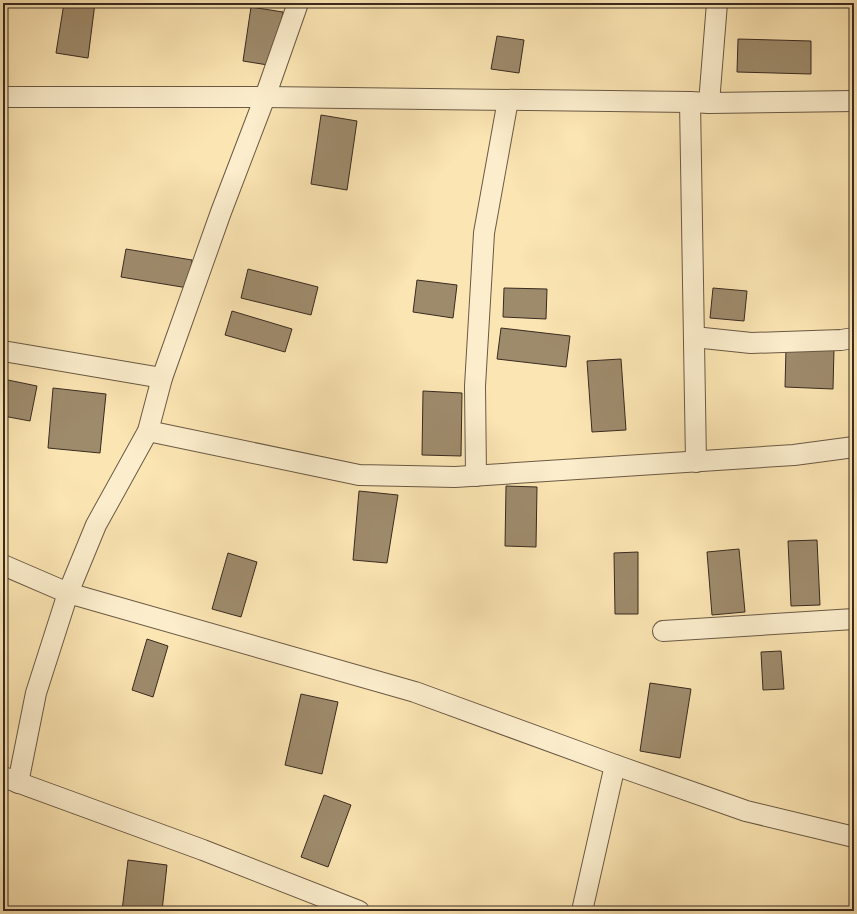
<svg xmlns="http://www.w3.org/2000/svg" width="857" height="914" font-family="'IM FELL French Canon',serif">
<rect width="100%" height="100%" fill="#fbe5b2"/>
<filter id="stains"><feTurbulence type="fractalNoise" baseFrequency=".005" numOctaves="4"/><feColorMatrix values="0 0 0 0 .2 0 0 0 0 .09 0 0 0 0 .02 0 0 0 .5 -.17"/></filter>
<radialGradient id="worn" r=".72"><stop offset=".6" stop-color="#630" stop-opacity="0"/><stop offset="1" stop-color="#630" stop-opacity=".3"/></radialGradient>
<!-- building -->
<g fill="#9e8b6c" stroke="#392a20">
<polygon points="64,3 95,3 88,58 56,53"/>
<polygon points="251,7 283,12 274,66 243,61"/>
<polygon points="497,36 524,40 519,73 491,69"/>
<polygon points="738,39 811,41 811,74 737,72"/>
<polygon points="321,115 357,121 347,190 311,184"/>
<polygon points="126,249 192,260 188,288 121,277"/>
<polygon points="248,269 318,287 311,315 241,298"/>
<polygon points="417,280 457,285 453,318 413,312"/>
<polygon points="504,288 547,289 546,319 503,317"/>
<polygon points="713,288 747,291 744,321 710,318"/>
<polygon points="232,311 292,329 285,352 225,335"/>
<polygon points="501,328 570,336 566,367 497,359"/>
<polygon points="786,348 834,349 833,389 785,387"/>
<polygon points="621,359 626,430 592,432 587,361"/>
<polygon points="3,379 37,386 30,421 3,416"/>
<polygon points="53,388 106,394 100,453 48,448"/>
<polygon points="423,391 462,393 461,456 422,455"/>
<polygon points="506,486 537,487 536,547 505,546"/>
<polygon points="359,491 398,495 387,563 353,560"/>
<polygon points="817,540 820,605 791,606 788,541"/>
<polygon points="739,549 745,612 712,615 707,552"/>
<polygon points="638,552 638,614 615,614 614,553"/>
<polygon points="228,553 257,562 241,617 212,609"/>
<polygon points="147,639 168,646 153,697 132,690"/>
<polygon points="781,651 784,689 763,690 761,652"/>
<polygon points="650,683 691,689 680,758 640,751"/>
<polygon points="301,694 338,702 322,774 285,765"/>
<polygon points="324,795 351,805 328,867 301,857"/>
<polygon points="128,860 167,865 162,911 122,911"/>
</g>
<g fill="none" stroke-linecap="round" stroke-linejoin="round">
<!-- minor casing -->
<g stroke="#6a5944" stroke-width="22">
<g id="minor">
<polyline points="3,97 265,97 690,102 709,103 854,101"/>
<polyline points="690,102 696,462"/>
<polyline points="709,103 717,3"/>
<polyline points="694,337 751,343 841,340 854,338"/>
<polyline points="3,351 162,378"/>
<polyline points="148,431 359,475 455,477 794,455 854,447"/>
<polyline points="476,476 475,386 484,233 508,100"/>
<polyline points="3,565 68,593 415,692 615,765 746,811 854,837"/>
<polyline points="663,631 854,619"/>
<polyline points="3,777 203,850 359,911"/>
<polyline points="18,783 36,693 68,593 96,525 148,431 162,378 221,212 265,97 298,3"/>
<polyline points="582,911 615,765"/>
</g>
</g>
<!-- minor -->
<use href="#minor" stroke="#fceecd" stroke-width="20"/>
</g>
<!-- margin -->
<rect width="857" height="914" fill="none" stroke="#fbe5b2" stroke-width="16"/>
<rect x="4" y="4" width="849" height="906" fill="none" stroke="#392a20" stroke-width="2"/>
<rect x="8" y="8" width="841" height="898" fill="none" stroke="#392a20"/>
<rect width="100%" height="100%" filter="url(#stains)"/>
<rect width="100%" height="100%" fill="url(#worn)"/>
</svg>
